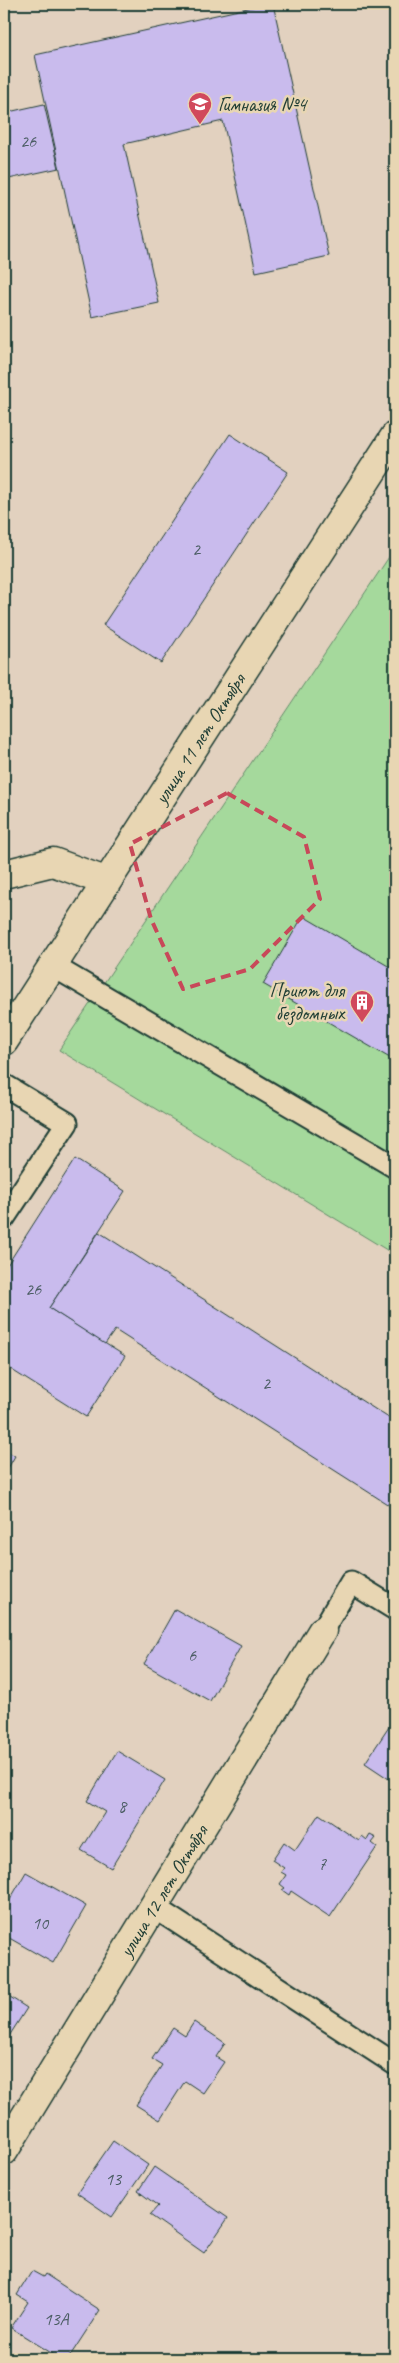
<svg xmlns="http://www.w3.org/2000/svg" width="399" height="2363" font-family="Caveat,sans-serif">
<rect width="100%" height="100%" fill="#e2d1bf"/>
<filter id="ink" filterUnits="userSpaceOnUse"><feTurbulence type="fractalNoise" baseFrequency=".02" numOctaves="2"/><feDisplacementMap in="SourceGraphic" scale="10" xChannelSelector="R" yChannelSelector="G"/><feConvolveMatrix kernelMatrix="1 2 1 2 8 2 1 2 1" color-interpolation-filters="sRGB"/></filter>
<g filter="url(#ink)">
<!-- green -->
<polygon fill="#a5d99c" stroke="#628b68" points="395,548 395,1255 59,1050"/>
<!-- building -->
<g fill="#c9bbed" stroke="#1f3d34">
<polygon points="266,4 273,4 329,256 256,272 223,121 124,144 159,303 92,317 35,55"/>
<polygon points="44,104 59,168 4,180 4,113"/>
<polygon points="230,434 288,472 161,663 103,625"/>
<polygon points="303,916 395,970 395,1061 263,984"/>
<polygon points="75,1159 125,1191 49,1308 125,1356 86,1417 4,1365 4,1270"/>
<polygon points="99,1232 395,1422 395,1509 115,1330 105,1344 49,1308"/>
<polygon points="4,1449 15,1456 4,1475"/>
<polygon points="175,1609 241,1646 210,1701 144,1664"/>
<polygon points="395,1718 395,1783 365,1763"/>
<polygon points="117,1751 165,1780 111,1868 81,1850 105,1812 87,1801"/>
<polygon points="319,1814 359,1841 362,1836 367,1840 370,1835 376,1838 372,1843 377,1847 330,1917 291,1891 289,1895 282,1890 285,1888 280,1884 286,1875 281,1872 284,1868 272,1860 284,1842 295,1850"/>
<polygon points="26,1872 86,1906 53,1963 4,1935 4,1910"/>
<polygon points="4,1993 27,2008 4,2044"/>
<polygon points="194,2022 225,2043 216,2057 224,2062 203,2093 185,2081 160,2120 136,2105 162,2065 152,2059 173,2028 185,2036"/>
<polygon points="113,2141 148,2165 112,2217 77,2193"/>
<polygon points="154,2167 228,2218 204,2253 150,2215 158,2206 138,2191"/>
<polygon points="32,2271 43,2277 45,2274 100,2310 68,2359 61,2359 11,2328 28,2302 17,2295"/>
</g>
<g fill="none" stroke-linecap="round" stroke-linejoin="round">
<!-- lane casing -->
<g stroke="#1f3d34" stroke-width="25">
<g id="lane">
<polyline points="53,966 395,1167"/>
<polyline points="4,1085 67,1123 4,1218"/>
<polyline points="322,1631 351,1582 395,1609"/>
<polyline points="154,1907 395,2064"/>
</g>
</g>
<!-- street casing -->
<g stroke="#1f3d34" stroke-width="31">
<g id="street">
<polyline points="4,874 53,862 105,881"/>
<path id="s1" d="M 4,2151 L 322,1631"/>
</g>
</g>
<!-- secondary casing -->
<g stroke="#1f3d34" stroke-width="31">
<g id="secondary">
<path id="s2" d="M 4,1041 L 395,436"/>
</g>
</g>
<!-- lane -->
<use href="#lane" stroke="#e8d6b3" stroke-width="21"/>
<!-- street -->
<use href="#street" stroke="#e8d6b3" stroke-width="28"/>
<!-- secondary -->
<use href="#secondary" stroke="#e8d6b3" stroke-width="28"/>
</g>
</g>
<!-- marked area -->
<path fill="none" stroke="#c84859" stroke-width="4" stroke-dasharray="10 6" stroke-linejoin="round" d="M 227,793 L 304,837 L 320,899 L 250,969 L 183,989 L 151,919 L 130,844 Z"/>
<!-- icons -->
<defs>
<g id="school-pin" transform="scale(1.25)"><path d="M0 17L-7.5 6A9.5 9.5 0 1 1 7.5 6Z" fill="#d1495b" stroke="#e8d6b3"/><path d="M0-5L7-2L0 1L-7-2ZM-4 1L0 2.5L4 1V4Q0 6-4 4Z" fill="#fff"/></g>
<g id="building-pin" transform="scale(1.25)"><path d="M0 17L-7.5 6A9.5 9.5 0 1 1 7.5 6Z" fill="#d1495b" stroke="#e8d6b3"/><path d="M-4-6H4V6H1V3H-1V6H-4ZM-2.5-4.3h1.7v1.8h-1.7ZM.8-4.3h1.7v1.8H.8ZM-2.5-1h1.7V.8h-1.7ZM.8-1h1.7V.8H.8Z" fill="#fff"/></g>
</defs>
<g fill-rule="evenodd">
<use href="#school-pin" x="200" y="104"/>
<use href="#building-pin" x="362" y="1002"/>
</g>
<g text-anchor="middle" stroke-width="5" stroke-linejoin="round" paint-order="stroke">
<!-- number labels -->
<g font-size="18" fill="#4a5c62">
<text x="28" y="147">26</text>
<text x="196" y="555">2</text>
<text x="33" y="1295">26</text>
<text x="266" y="1389">2</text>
<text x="192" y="1661">6</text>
<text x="122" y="1812">8</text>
<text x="322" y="1870">7</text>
<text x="40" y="1929">10</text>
<text x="113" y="2185">13</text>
<text x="56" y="2325">13А</text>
</g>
<!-- poi labels -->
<g font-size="20" fill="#1f3d34" stroke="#e8d6b3" text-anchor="start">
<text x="218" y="111">Гимназия №4</text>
<text x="344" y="997" text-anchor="end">Приют для<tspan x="344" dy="23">бездомных</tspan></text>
</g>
<!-- street labels -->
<g font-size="20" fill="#1f3d34" stroke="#e8d6b3">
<text dy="7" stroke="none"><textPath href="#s2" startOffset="360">улица 11 лет Октября</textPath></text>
<text dy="7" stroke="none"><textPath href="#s1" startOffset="305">улица 12 лет Октября</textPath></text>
</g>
</g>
<!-- margin -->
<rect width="399" height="2363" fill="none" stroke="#e8d6b3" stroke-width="20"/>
<rect x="10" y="10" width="379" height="2343" fill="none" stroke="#1f3d34" stroke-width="2" filter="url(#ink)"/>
</svg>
